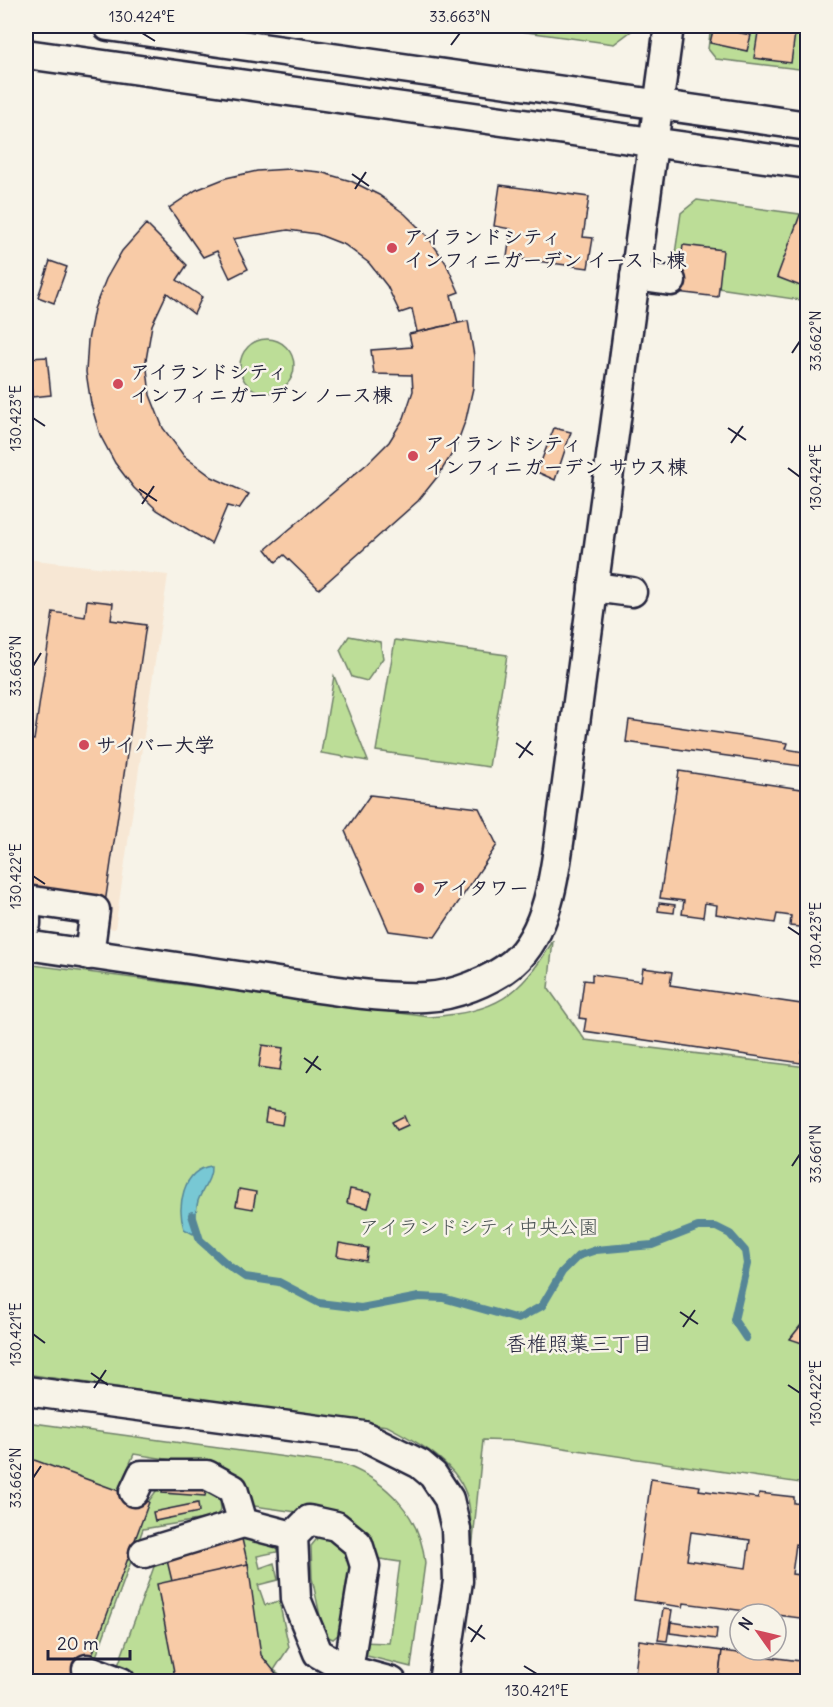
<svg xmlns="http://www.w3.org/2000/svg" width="833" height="1707" font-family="Delius,'Klee One',sans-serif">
<rect width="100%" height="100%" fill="#f7f3e8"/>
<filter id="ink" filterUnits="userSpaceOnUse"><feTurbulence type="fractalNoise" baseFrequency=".0167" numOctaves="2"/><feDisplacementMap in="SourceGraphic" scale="12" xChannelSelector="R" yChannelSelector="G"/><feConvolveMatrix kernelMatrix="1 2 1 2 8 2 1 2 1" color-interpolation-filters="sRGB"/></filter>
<g filter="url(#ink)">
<!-- built -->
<polygon fill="#f7e7d4" points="26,559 168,575 115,929 26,916"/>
<!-- green -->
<g fill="#bcdd97" stroke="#6f8069" stroke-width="1.5">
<polygon points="482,26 638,26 614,44"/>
<polygon points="711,26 807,26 807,70 716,59 708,49"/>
<polygon points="697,200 807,215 807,301 671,281 681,213"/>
<circle cx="267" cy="366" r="27"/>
<polygon points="349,636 380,642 383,658 367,681 352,677 340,650"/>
<polygon points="395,640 507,655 489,767 376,751"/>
<polygon points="334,676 368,761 321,753"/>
<path d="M 553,941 L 548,988 L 585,1040 L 807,1067 L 807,1484 L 516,1441 L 483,1440 L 472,1551 C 471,1535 472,1516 468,1500 C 459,1463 417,1442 387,1426 L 26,1374 L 26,964 L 430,1017 C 497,1011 518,998 553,941 Z"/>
<path d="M 26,1422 L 345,1465 C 387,1481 421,1516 425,1563 L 411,1667 L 359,1654 L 360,1642 L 389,1643 L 400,1562 L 373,1558 L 332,1517 L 247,1505 L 218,1467 L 134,1454 L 118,1491 L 148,1502 L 162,1483 L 212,1491 L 219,1495 L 221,1509 L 216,1517 L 143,1529 L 87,1681 L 26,1682 Z"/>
<polygon points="240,1534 276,1542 277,1552 257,1556 260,1568 274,1563 278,1580 258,1585 265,1605 279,1601 289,1647 274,1670 289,1681 112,1682 155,1564"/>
<polygon points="320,1535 345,1544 351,1562 346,1628 333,1639 324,1635 312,1578 311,1546"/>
</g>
<!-- water -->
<path fill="#78c8d4" stroke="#568697" stroke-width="1.5" d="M 211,1166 C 212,1179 202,1189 198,1201 C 195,1212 197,1223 193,1234 L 184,1229 C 177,1207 182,1170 211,1166 Z"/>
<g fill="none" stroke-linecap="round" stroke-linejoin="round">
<!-- stream -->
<polyline stroke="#568697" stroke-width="8" points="192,1215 200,1240 229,1266 245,1277 279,1282 319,1303 361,1308 419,1297 443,1298 518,1319 542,1306 562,1272 578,1256 596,1250 652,1245 698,1227 716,1227 730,1234 745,1251 747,1264 734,1320 746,1338"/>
</g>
<!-- building -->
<g fill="#f8cba7" stroke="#22223b" stroke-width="1.5" fill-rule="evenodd">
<polygon points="714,26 737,26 735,32 751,35 747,51 710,43"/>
<polygon points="759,26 796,26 791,63 754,58"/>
<polygon points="289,169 320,172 351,181 379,195 405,214 428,237 446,263 459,292 451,295 458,323 417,332 412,309 400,313 387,286 369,263 345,245 317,234 288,230 233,239 248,269 230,278 217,251 203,257 169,208 196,190 226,178 257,171"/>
<polygon points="500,185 589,197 583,237 593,238 588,268 507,257 511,229 494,226"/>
<polygon points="800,215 808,218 808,289 777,277"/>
<polygon points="146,224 187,265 177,280 202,297 194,314 167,293 152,325 146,360 150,395 163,428 184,456 212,477 249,494 239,509 227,506 211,544 157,510 134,488 115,463 100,435 91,404 86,372 88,340 94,309 106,279 122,251"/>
<polygon points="683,245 723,250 718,297 677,292"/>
<polygon points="50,261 67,267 54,303 38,297"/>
<polygon points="468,321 474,356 473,388 466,419 455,449 438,476 418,501 319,589 284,555 276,562 266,549 368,463 389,442 404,418 413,391 412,375 374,374 371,350 412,347 409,334"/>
<polygon points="47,357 51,395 32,397 29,358"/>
<polygon points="554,428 571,432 555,480 537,472"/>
<polygon points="87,600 113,603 111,620 146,625 104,910 26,897 26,739 34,740 53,612 85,617"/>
<polygon points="629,720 788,743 786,749 804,752 801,766 626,742"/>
<polygon points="679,771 808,790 808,928 790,926 791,916 777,914 775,923 716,914 717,905 705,903 703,917 682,914 684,901 660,898"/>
<polygon points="370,795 479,808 497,845 435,937 389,931 345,831"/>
<polygon points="659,903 675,905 674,913 658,911"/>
<polygon points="643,968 672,972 670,985 808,1005 801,1063 584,1031 586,1019 579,1018 584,980 592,981 592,974 641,981"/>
<polygon points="262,1045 283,1048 280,1070 259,1067"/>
<polygon points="267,1109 284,1112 282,1125 265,1122"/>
<polygon points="404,1116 408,1125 397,1130 392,1122"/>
<polygon points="239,1189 256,1192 253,1209 236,1206"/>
<polygon points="350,1189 372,1193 368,1208 347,1203"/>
<polygon points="339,1243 368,1248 366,1261 337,1256"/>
<polygon points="807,1295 808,1295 808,1345 790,1339 805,1320 803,1312"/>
<polygon points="26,1457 149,1502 82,1682 26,1682"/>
<path d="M 651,1479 L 700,1486 L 699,1490 L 758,1498 L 759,1493 L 794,1497 L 794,1503 L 808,1504 L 808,1546 L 796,1544 L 792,1574 L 808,1576 L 808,1619 L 684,1603 L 683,1607 L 634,1600 ZM 691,1532 L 750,1540 L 746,1568 L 687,1560 Z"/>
<polygon points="163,1483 207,1487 205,1496 162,1493"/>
<polygon points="198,1503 199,1512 155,1521 153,1512"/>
<polygon points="242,1539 248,1565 172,1581 166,1556"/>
<polygon points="248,1564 261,1655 283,1682 169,1682 174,1672 157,1584"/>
<polygon points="663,1609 672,1610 667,1641 658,1640"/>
<polygon points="671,1622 717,1629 716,1639 670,1633"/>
<polygon points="639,1640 722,1651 718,1682 634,1682"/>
<polygon points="722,1651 808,1662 808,1682 718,1682"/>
</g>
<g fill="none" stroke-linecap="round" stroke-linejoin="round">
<!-- minor casing -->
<g stroke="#22223b" stroke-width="33">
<g id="minor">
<polyline points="108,26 808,126"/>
<polyline points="26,54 808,164"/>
<polyline points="635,276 671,281"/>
<polyline points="593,587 632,592"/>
<polyline points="26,924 26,900 95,910 89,955"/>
<path d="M 26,945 C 108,957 190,969 272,981 C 319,988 379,999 425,997 C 454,996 491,981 513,963 C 555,927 557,848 565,798 L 669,26"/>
<polyline points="26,1391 364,1436 420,1464 433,1475 449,1499 456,1529 458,1581 443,1682"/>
<polyline points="134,1492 142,1475 207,1475 233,1489 243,1523"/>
<polyline points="144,1553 243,1523 293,1536"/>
<polyline points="87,1669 121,1682"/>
<polyline points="348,1670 365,1566 358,1544 336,1526 309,1520 293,1536 296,1599 318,1653 348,1670 392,1682"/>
</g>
</g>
<!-- minor -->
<use href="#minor" stroke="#f7f3e8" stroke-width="28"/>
</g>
</g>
<!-- ticks -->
<path fill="none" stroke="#22223b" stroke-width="2" d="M 142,33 L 155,41M 451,45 L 460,33M 352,174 L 369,186M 355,189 L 366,172M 792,353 L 800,341M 33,418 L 45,426M 728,428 L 746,440M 731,443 L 743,426M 788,468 L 800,477M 139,489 L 157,501M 142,504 L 154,486M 33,666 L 41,653M 516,743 L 533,755M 519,758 L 531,741M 33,876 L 45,884M 788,927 L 800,935M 304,1058 L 321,1070M 306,1073 L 318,1056M 792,1166 L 800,1154M 680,1312 L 698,1324M 683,1327 L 695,1310M 33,1334 L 45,1343M 91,1373 L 108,1385M 788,1385 L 800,1393M 94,1388 L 106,1370M 33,1478 L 41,1466M 468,1627 L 485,1639M 471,1642 L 482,1625M 524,1666 L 537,1674"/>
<!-- markers -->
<g fill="#d1495b" stroke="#f7f3e8" stroke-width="2">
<circle cx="392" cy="248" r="6"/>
<circle cx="118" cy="384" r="6"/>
<circle cx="413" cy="456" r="6"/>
<circle cx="84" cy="745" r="6"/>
<circle cx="419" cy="888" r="6"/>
</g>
<g text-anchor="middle" stroke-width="5" stroke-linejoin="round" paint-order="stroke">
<!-- poi labels -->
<g font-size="20" font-weight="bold" fill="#22223b" stroke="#f7f3e8" text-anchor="start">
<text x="404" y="244">アイランドシティ<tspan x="404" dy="23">インフィニガーデン イースト棟</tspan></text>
<text x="130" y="379">アイランドシティ<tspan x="130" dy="23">インフィニガーデン ノース棟</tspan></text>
<text x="425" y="451">アイランドシティ<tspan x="425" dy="23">インフィニガーデン サウス棟</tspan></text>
<text x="96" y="752">サイバー大学</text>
<text x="431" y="895">アイタワー</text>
</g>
<!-- park labels -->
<g font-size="20" fill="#485152" stroke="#f7f3e8">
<text x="479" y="1234">アイランドシティ中央公園</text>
</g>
<!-- neighbourhood labels -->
<g font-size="21" fill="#22223b" stroke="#f7f3e8">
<text x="579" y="1351">香椎照葉三丁目</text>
</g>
</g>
<!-- margin -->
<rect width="833" height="1707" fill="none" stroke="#f7f3e8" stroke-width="66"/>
<!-- north arrow -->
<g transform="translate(758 1632) rotate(304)"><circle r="28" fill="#f7f3e8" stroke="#a29fa3" stroke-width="1.5"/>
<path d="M0-4.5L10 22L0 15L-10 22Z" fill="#d1495b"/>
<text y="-9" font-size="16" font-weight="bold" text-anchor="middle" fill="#22223b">N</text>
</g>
<!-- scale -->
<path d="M48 1650v9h82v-9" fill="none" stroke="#22223b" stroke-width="3"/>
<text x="57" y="1650" font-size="18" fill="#22223b" stroke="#f7f3e8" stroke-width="4.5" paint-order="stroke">20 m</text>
<rect x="33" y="33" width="767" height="1641" fill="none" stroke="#22223b" stroke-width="2"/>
<g font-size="15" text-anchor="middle" fill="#22223b">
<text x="142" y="22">130.424°E</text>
<text x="460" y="22">33.663°N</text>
<text transform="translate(816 341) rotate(-90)" y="5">33.662°N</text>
<text transform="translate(16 418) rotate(-90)" y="5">130.423°E</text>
<text transform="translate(816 477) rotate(-90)" y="5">130.424°E</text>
<text transform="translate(16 666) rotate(-90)" y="5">33.663°N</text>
<text transform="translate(16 876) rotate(-90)" y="5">130.422°E</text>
<text transform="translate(816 935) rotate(-90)" y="5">130.423°E</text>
<text transform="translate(816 1154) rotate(-90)" y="5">33.661°N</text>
<text transform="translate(16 1334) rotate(-90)" y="5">130.421°E</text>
<text transform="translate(816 1393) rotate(-90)" y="5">130.422°E</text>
<text transform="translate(16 1478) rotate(-90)" y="5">33.662°N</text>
<text x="537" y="1696">130.421°E</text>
</g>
</svg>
